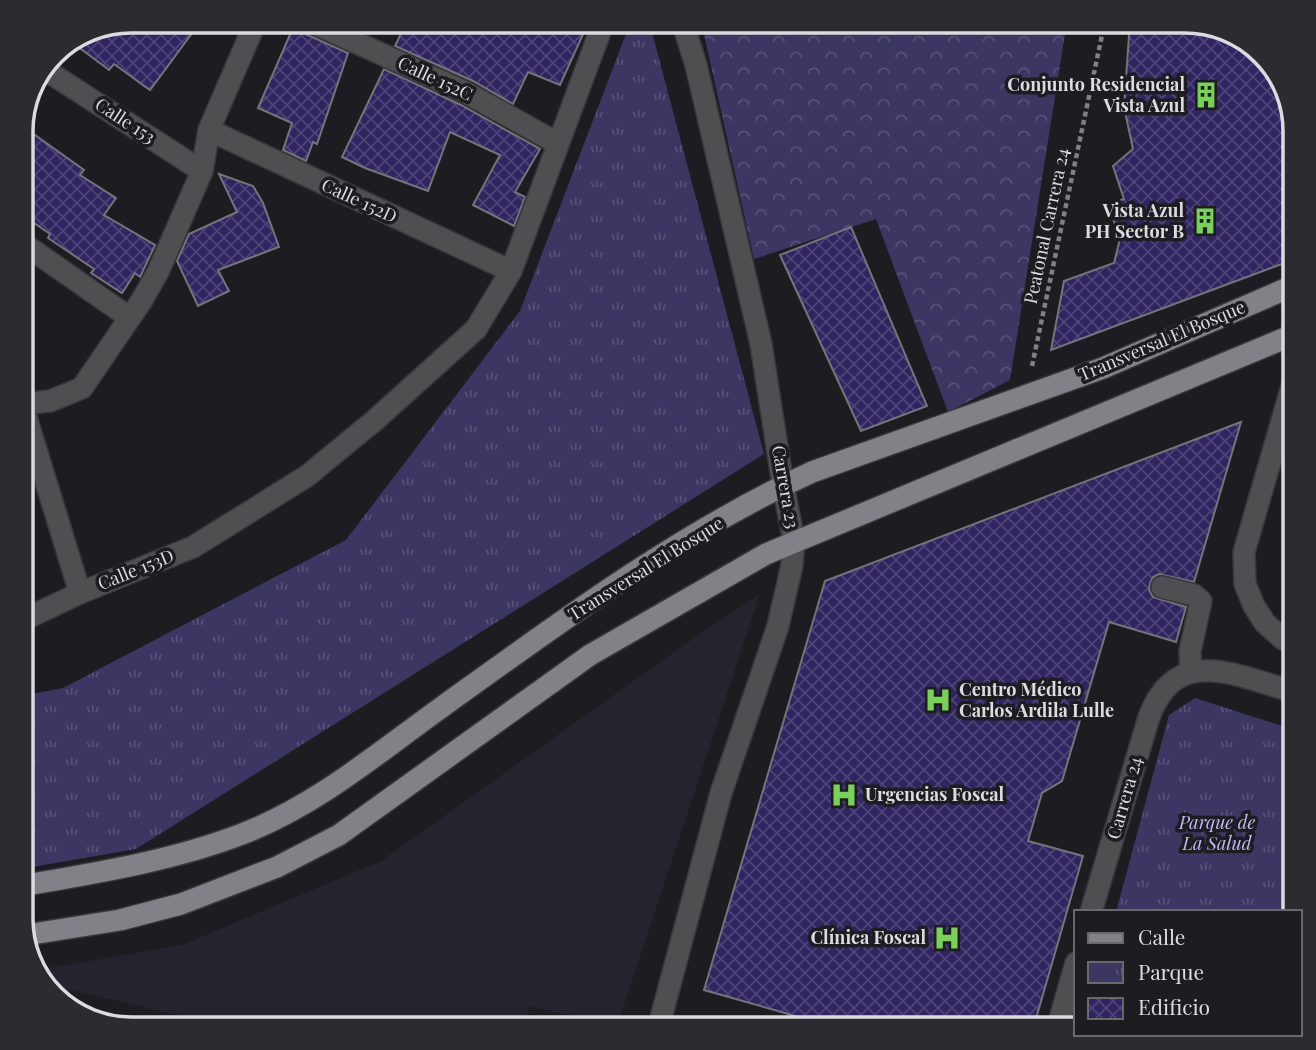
<svg xmlns="http://www.w3.org/2000/svg" width="1316" height="1050" font-family="'Playfair Display',serif">
<defs>
<pattern id="forest-crowns" width="20" height="18" patternUnits="userSpaceOnUse" patternTransform="scale(1.75)"><rect width="20" height="18" fill="#3c3662"/><path d="M2 6a3 3 0 1 1 6 0M12 15a3 3 0 1 1 6 0" fill="none" stroke="#585278"/></pattern>
<pattern id="park-tufts" width="24" height="20" patternUnits="userSpaceOnUse" patternTransform="scale(1.75)"><rect width="24" height="20" fill="#3c3662"/><path d="M3 7l-1-3M5 7V3M7 7l1-3M15 17l-1-3M17 17v-4M19 17l1-3" fill="none" stroke="#585278"/></pattern>
<pattern id="building-cross-hatch" width="8" height="8" patternUnits="userSpaceOnUse" patternTransform="scale(1.75)"><rect width="8" height="8" fill="#312561"/><path d="M0 0l8 8M0 8l8-8" fill="none" stroke="#4e4477"/></pattern>
</defs>
<rect width="100%" height="100%" fill="#1c1c21"/>
<!-- built -->
<polygon fill="#24232e" points="760,594 617,1027 530,1006 525,1029 236,1029 50,985 43,969 182,945 381,861 712,625"/>
<!-- forest -->
<polygon fill="url(#forest-crowns)" points="701,21 1067,21 1010,380 948,412 876,219 754,259"/>
<!-- park -->
<g fill="url(#park-tufts)">
<polygon points="631,21 649,21 764,454 136,849 21,869 21,696 63,688 346,540 520,311"/>
<polygon points="1195,698 1295,730 1295,912 1116,912 1169,715"/>
</g>
<!-- building -->
<g fill="url(#building-cross-hatch)" stroke="#74747b" stroke-width="2">
<polygon points="132,21 201,21 150,90 114,64 109,70 73,43"/>
<polygon points="296,21 298,28 303,33 348,53 317,144 313,142 306,161 283,150 292,123 258,108"/>
<polygon points="407,21 589,21 560,85 528,72 513,104 473,81 395,46"/>
<polygon points="1130,21 1185,21 1257,48 1284,83 1295,132 1295,259 1051,350 1064,281 1114,263 1120,239 1108,204 1124,199 1113,166 1133,149 1124,107"/>
<polygon points="384,69 461,105 540,149 515,192 525,197 514,226 473,205 500,155 450,132 428,191 365,168 342,157"/>
<polygon points="21,125 84,170 80,175 116,198 104,215 155,245 140,277 135,273 122,293 91,273 94,269 48,238 50,234 21,214"/>
<polygon points="219,174 253,186 263,203 279,247 218,270 229,291 198,306 177,261 189,234 237,212"/>
<polygon points="851,227 927,406 861,431 780,255"/>
<polygon points="1241,422 1194,582 1159,574 1153,577 1150,583 1149,590 1153,597 1186,607 1176,642 1109,622 1062,781 1042,793 1028,841 1083,856 1033,1029 841,1029 704,990 825,581"/>
</g>
<g fill="none" stroke-linecap="round" stroke-linejoin="round">
<!-- minor casing -->
<g stroke="#37373c" stroke-width="24">
<g id="minor">
<polyline points="309,21 467,93 557,143"/>
<polyline points="47,71 202,171"/>
<polyline points="209,130 511,271"/>
<polyline points="21,242 130,318"/>
<polyline points="21,404 50,401 82,388 142,300 158,272 202,171 209,130 256,21"/>
<polyline points="22,404 80,593"/>
<polyline points="1162,587 1194,595 1201,601 1190,651 1191,671"/>
<polyline points="21,621 80,593 193,547 307,476 374,421 476,329 511,271 604,21"/>
<polyline points="1295,644 1283,639 1265,623 1254,606 1245,584 1244,552 1295,376"/>
<path d="M 1091,912 L 1149,717 C 1177,642 1238,677 1295,692"/>
<polyline points="658,1029 721,793 778,626 792,565 794,541 783,485 761,344 696,65 682,21"/>
<polyline points="1057,1029 1076,963"/>
</g>
</g>
<!-- major casing -->
<g stroke="#37373c" stroke-width="24">
<g id="major">
<path d="M 21,886 C 95,873 172,861 242,834 C 316,806 379,752 442,707 C 560,622 680,533 812,472 L 1103,368 L 1295,285"/>
<polyline points="26,935 120,920 181,904 277,867 339,835 590,655 766,554 1295,334"/>
</g>
</g>
<!-- path -->
<polyline stroke="#818185" stroke-width="4.5" stroke-dasharray="5 3.5" stroke-linecap="butt" points="1032,366 1105,21"/>
<!-- minor -->
<use href="#minor" stroke="#4f4f52" stroke-width="21"/>
<!-- major -->
<use href="#major" stroke="#818187" stroke-width="21"/>
</g>
<!-- icons -->
<defs>
<g id="building-bare" transform="scale(2.1)"><path d="M-4-6H4V6H1V3H-1V6H-4ZM-2.5-4.3h1.7v1.8h-1.7ZM.8-4.3h1.7v1.8H.8ZM-2.5-1h1.7V.8h-1.7ZM.8-1h1.7V.8H.8Z" fill="#79d158" stroke="#1c1c21" stroke-width="2.5" paint-order="stroke"/></g>
<g id="hospital-bare" transform="scale(2.1)"><path d="M-5-5h3v3.5h4V-5h3V5h-3V1.5h-4V5h-3Z" fill="#79d158" stroke="#1c1c21" stroke-width="2.5" paint-order="stroke"/></g>
</defs>
<g fill-rule="evenodd">
<use href="#building-bare" x="1206" y="95"/>
<use href="#building-bare" x="1205" y="221"/>
<use href="#hospital-bare" x="938" y="700"/>
<use href="#hospital-bare" x="844" y="795"/>
<use href="#hospital-bare" x="947" y="938"/>
</g>
<g text-anchor="middle" stroke-width="7" stroke-linejoin="round" paint-order="stroke">
<!-- street labels -->
<g font-size="18" fill="#dcdce0" stroke="#1c1c21">
<text transform="translate(435 79) rotate(25)" y="6">Calle 152C</text>
<text transform="translate(125 121) rotate(33)" y="6">Calle 153</text>
<text transform="translate(359 201) rotate(25)" y="6">Calle 152D</text>
<text transform="translate(1047 226) rotate(-78)" y="6">Peatonal Carrera 24</text>
<text transform="translate(1162 341) rotate(-23)" y="6">Transversal El Bosque</text>
<text transform="translate(785 487) rotate(80)" y="6">Carrera 23</text>
<text transform="translate(646 569) rotate(-32)" y="6">Transversal El Bosque</text>
<text transform="translate(136 570) rotate(-22)" y="6">Calle 153D</text>
<text transform="translate(1125 798) rotate(-74)" y="6">Carrera 24</text>
</g>
<!-- poi labels -->
<g font-size="18" font-weight="bold" fill="#dcdce0" stroke="#1c1c21" text-anchor="end">
<text x="1185" y="91">Conjunto Residencial<tspan x="1185" dy="21">Vista Azul</tspan></text>
<text x="1184" y="217">Vista Azul<tspan x="1184" dy="21">PH Sector B</tspan></text>
<text x="959" y="696" text-anchor="start">Centro Médico<tspan x="959" dy="21">Carlos Ardila Lulle</tspan></text>
<text x="865" y="801" text-anchor="start">Urgencias Foscal</text>
<text x="926" y="944">Clínica Foscal</text>
</g>
<!-- park labels -->
<g font-size="18" font-style="italic" fill="#bfbaf3" stroke="#1c1c21">
<text x="1217" y="829">Parque de<tspan x="1217" dy="21">La Salud</tspan></text>
</g>
</g>
<!-- crop -->
<path d="M0 0H1316V1050H0ZM131 33H1185A98 98 0 0 1 1283 131V919A98 98 0 0 1 1185 1017H131A98 98 0 0 1 33 919V131A98 98 0 0 1 131 33Z" fill="#2b2b30" fill-rule="evenodd"/>
<path fill="none" stroke="#dcdce0" stroke-width="3.5" d="M131 33H1185A98 98 0 0 1 1283 131V919A98 98 0 0 1 1185 1017H131A98 98 0 0 1 33 919V131A98 98 0 0 1 131 33Z"/>
<!-- legend -->
<rect x="1074" y="910" width="228" height="126" fill="#1c1c21" stroke="#69696d" stroke-width="2"/>
<rect x="1088" y="933" width="35" height="10" fill="#818187" stroke="#69696d" stroke-width="2"/>
<text x="1138" y="945" font-size="21" fill="#dcdce0">Calle</text>
<rect x="1088" y="962" width="35" height="21" fill="url(#park-tufts)" stroke="#69696d" stroke-width="2"/>
<text x="1138" y="980" font-size="21" fill="#dcdce0">Parque</text>
<rect x="1088" y="998" width="35" height="21" fill="url(#building-cross-hatch)" stroke="#69696d" stroke-width="2"/>
<text x="1138" y="1015" font-size="21" fill="#dcdce0">Edificio</text>
</svg>
